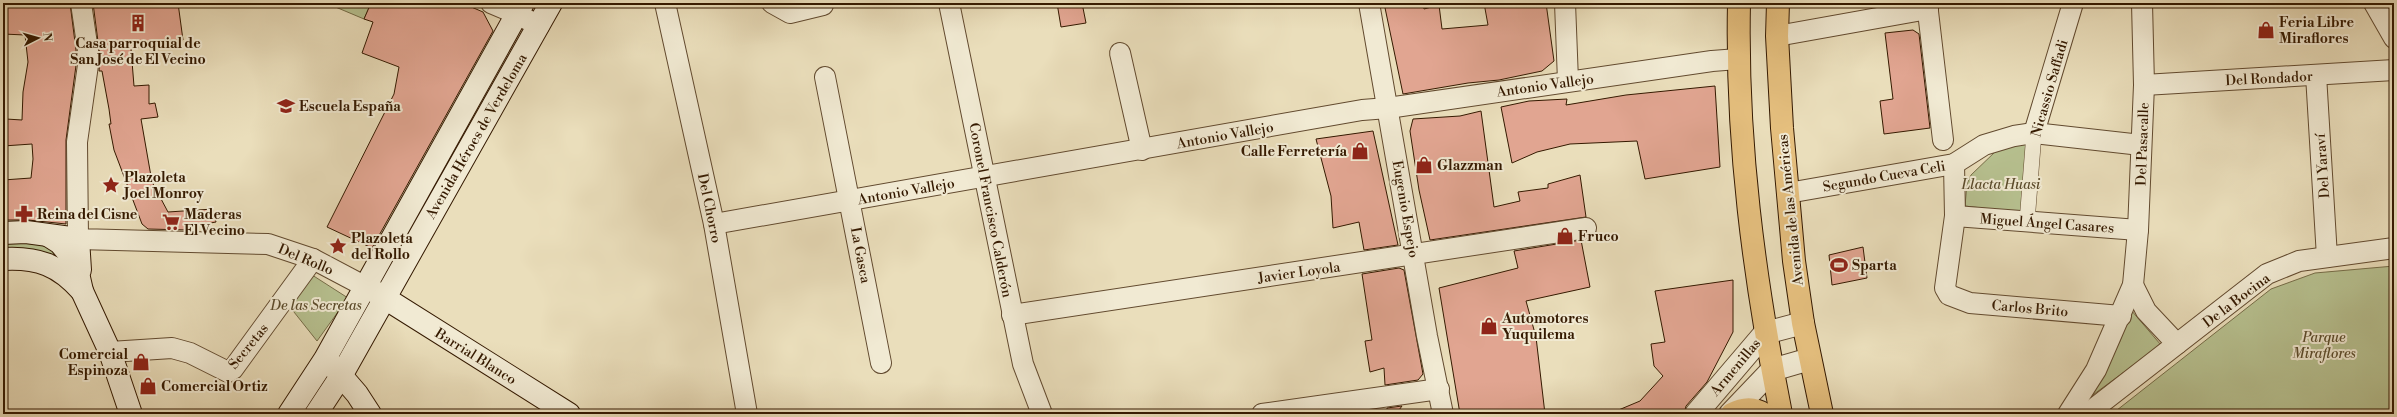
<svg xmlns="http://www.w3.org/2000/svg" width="2397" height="417" font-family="'Libre Bodoni',serif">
<rect width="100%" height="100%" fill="#eadebb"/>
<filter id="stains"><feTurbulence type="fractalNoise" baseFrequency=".005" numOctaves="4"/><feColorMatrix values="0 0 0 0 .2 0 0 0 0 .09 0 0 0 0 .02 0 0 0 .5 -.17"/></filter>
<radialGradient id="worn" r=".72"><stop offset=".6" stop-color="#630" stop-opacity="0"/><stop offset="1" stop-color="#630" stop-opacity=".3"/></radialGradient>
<!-- green -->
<g fill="#b7c190" stroke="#766d48">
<polygon points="326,3 371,3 364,19"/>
<polygon points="2034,142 2024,213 1965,206 1967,184 1971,175 1996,151 2006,144"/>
<polygon points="39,240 52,248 70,271 3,252 3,241"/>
<polygon points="2394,266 2394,414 2112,414 2271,289 2315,273"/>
<polygon points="309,273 348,298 317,341 290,307"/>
<polygon points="2131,310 2161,345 2090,397 2120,341"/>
</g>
<!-- building -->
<g fill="#e1a591" stroke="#341900">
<polygon points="3,3 70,3 77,58 66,140 66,224 28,220 3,220 3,180 31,178 33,159 32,144 3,146 6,119 22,120 23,92 28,62 25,35 3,34"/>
<polygon points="93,3 178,3 183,40 131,49 134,86 149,85 149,104 155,103 158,117 141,119 152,182 168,212 213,209 216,222 188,227 188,230 148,229 142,224 114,150 109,124 111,124 109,109 102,71 99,71 100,57"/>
<polygon points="371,3 462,3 483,12 493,31 372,248 327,227 394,94 399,67 362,53 373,22 364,19"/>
<polygon points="1057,3 1082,3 1086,23 1061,27"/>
<polygon points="1384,3 1423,3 1424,9 1439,5 1442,29 1488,25 1484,3 1546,3 1554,61 1542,71 1499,80 1468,83 1403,94"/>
<polygon points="1913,30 1919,34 1930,128 1884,134 1880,101 1893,99 1885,33"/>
<polygon points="1715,86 1720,167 1645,179 1637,141 1570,144 1537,152 1512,163 1501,107 1529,101 1567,99 1566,105 1626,95"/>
<polygon points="1481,111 1494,207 1520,201 1518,192 1548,188 1548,184 1580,175 1586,217 1430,240 1419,190 1410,131 1413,119 1460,116"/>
<polygon points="1373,131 1398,245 1364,250 1359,222 1333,228 1331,196 1316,139"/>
<polygon points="1581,240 1590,287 1526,301 1536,337 1545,414 1460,414 1439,288 1518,268 1514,251"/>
<polygon points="1863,247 1867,278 1832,285 1829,255"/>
<polygon points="1399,268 1404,270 1423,374 1418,380 1385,385 1384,368 1370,372 1365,341 1372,340 1362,274"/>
<polygon points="1733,280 1733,332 1707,382 1686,406 1684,414 1609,414 1640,401 1663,376 1654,366 1651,344 1665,342 1655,291"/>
<polygon points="1402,406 1396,414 1387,414 1387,408"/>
</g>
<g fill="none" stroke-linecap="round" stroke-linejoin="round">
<!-- pedestrian casing -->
<g stroke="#624a2f" stroke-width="16">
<polyline id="pedestrian" points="2027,222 2034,133"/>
</g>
<!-- minor casing -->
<g stroke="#624a2f" stroke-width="22">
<g id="minor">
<polyline points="81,3 89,58 77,142 78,239 268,244 313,259 366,287"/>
<polyline points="491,3 517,14 539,26"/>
<polyline points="665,3 714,224 747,414"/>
<polyline points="772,3 790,13 823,5"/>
<polyline points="949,3 1023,364 1042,414"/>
<polyline points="1369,3 1427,336 1443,414"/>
<polyline points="1565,3 1568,81"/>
<polyline points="1927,3 1943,140"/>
<polyline points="2374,3 2394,38"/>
<polyline points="1777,36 1928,9"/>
<polyline points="1120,53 1142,150"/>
<polyline points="2316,75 2327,257"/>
<polyline points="825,77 881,363"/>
<polyline points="2144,85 2394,70"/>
<polyline points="2034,133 2073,3"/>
<polyline points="1954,164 1955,216 1945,288 1949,295 1970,303 2121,316"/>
<polyline points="1788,193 1954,164 1984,145 2014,136 2034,133 2141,145"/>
<polyline points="1955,216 2138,230"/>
<polyline points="714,224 1362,110 1388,108 1712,61 1738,59"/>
<polyline points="2133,285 2146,311 2177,344"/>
<polyline points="1012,315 1586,228"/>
<polyline points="110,352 172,348 190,353 228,372 233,369 313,259"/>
<polyline points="1262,414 1439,389"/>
<polyline points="2068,414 2096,370 2133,285 2138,230 2144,85 2142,3"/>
<polyline points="2087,414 2267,274 2299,261 2394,248"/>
</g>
</g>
<!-- tertiary casing -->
<g stroke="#624a2f" stroke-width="24">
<g id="tertiary">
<polyline points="1696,414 1765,333 1803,323"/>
<polyline points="1730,414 1772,370 1810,359"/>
</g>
</g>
<!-- secondary casing -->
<g stroke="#341900" stroke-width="24">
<g id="secondary">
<polyline points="3,233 26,232 78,239 80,270"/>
<polyline points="49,236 60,243 70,255 77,269 82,291 110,352 131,414"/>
<path d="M 3,259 C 38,257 59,265 82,291"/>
<polyline points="372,290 569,414"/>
<polyline points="332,365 357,394 370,414"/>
<polyline points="289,414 325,359 523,3"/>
<polyline points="316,414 341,376 551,3"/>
</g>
</g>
<!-- primary casing -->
<g stroke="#341900" stroke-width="24">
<g id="primary">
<path d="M 1739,3 C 1736,143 1754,277 1781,414"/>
<polyline points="1778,3 1777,36 1782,128 1794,261 1803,323 1822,414"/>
<path d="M 1732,414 C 1743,408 1753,407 1764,414"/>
</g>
</g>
<!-- pedestrian -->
<use href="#pedestrian" stroke="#f1ead3" stroke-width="15"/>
<!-- minor -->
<use href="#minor" stroke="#f1ead3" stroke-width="20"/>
<!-- tertiary -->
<use href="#tertiary" stroke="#f1ead3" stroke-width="22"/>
<!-- secondary -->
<use href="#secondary" stroke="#f1ead3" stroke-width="22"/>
<!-- primary -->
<use href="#primary" stroke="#e5bf7e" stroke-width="22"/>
</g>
<!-- icons -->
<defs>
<g id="building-bare" transform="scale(1.38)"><path d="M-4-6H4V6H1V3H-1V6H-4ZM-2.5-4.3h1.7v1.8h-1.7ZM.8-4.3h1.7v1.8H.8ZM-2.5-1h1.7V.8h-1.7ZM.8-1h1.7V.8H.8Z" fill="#8f2418" stroke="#f1ead3" stroke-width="2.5" paint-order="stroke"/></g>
<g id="shop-bare" transform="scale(1.38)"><path d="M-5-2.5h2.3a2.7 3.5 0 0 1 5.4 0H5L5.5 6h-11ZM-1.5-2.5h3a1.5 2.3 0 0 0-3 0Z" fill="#8f2418" stroke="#f1ead3" stroke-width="2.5" paint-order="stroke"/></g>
<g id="school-bare" transform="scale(1.38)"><path d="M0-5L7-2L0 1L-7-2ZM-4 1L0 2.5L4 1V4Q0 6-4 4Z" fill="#8f2418" stroke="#f1ead3" stroke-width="2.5" paint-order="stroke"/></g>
<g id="sight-bare" transform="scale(1.38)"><path d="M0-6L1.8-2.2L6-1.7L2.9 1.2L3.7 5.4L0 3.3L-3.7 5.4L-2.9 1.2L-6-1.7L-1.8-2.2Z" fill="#8f2418" stroke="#f1ead3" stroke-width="2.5" paint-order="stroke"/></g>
<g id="pharmacy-bare" transform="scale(1.38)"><path d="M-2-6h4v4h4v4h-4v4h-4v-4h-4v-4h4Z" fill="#8f2418" stroke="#f1ead3" stroke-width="2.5" paint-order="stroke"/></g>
<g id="supermarket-bare" transform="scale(1.38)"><path d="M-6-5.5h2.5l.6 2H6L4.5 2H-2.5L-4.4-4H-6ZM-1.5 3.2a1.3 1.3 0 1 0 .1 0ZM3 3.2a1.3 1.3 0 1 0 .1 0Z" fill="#8f2418" stroke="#f1ead3" stroke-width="2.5" paint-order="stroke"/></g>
<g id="stadium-bare" transform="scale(1.38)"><path d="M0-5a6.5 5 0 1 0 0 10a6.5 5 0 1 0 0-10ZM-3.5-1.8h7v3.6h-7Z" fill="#8f2418" stroke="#f1ead3" stroke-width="2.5" paint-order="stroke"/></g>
</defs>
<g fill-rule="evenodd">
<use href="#building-bare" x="138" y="23"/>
<use href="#shop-bare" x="2266" y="30"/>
<use href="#school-bare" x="286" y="106"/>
<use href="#shop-bare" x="1360" y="151"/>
<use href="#shop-bare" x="1424" y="165"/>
<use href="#sight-bare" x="111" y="185"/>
<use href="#pharmacy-bare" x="24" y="214"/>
<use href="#supermarket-bare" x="171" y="222"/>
<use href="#shop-bare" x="1565" y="236"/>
<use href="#sight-bare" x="338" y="246"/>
<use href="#stadium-bare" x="1839" y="265"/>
<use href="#shop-bare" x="1489" y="326"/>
<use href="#shop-bare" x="141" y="362"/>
<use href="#shop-bare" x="148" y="386"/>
</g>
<g text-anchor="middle" stroke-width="4" stroke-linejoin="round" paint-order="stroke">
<!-- poi labels -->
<g font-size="14" font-weight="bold" fill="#341900" stroke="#f1ead3" text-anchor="start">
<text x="2279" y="27">Feria Libre<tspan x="2279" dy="16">Miraflores</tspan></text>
<text x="138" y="48" text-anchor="middle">Casa parroquial de<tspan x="138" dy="16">San José de El Vecino</tspan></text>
<text x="299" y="111">Escuela España</text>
<text x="1347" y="156" text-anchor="end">Calle Ferretería</text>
<text x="1437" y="170">Glazzman</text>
<text x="124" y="182">Plazoleta<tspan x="124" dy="16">Joel Monroy</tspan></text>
<text x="37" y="219">Reina del Cisne</text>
<text x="184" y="219">Maderas<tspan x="184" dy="16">El Vecino</tspan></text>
<text x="1578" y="241">Fruco</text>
<text x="351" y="243">Plazoleta<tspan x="351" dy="16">del Rollo</tspan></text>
<text x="1852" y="270">Sparta</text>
<text x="1502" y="323">Automotores<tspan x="1502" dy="16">Yuquilema</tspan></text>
<text x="128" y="359" text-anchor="end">Comercial<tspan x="128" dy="16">Espinoza</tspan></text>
<text x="161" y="391">Comercial Ortiz</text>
</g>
<!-- street labels -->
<g font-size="14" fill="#341900" stroke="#f1ead3">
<text transform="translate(2269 78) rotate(-3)" y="5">Del Rondador</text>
<text transform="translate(1545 85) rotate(-8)" y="5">Antonio Vallejo</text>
<text transform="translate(2049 88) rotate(-74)" y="5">Nicassio Saffadi</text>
<text transform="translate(1225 135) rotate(-10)" y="5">Antonio Vallejo</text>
<text transform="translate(476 136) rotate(-60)" y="5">Avenida Héroes de Verdeloma</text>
<text transform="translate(2142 144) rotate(-88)" y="5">Del Pasacalle</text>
<text transform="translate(2322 166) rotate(-94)" y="5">Del Yaraví</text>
<text transform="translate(1884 176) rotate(-10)" y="5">Segundo Cueva Celi</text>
<text transform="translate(906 191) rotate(-10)" y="5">Antonio Vallejo</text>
<text transform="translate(710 208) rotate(78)" y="5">Del Chorro</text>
<text transform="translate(1406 209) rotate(80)" y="5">Eugenio Espejo</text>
<text transform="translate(991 210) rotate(79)" y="5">Coronel Francisco Calderón</text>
<text transform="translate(1790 210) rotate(-96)" y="5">Avenida de las Américas</text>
<text transform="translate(2047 223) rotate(4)" y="5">Miguel Ángel Casares</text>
<text transform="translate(861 255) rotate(79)" y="5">La Gasca</text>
<text transform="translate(306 259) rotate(23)" y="5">Del Rollo</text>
<text transform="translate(1299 272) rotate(-8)" y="5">Javier Loyola</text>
<text transform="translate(2236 300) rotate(-37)" y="5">De la Bocina</text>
<text transform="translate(2030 308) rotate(5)" y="5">Carlos Brito</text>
<text transform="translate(248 346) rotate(-51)" y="5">Secretas</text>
<text transform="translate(476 356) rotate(32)" y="5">Barrial Blanco</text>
<text transform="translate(1735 367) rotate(-50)" y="5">Armenillas</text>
</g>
<!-- park labels -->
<g font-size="14" font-style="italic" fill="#5b4b2b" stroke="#f1ead3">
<text x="2001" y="189">Llacta Huasi</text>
<text x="316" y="310">De las Secretas</text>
<text x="2324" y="342">Parque<tspan x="2324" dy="16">Miraflores</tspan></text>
</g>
</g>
<!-- margin -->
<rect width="2397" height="417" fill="none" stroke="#eadebb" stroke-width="16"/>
<rect x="4" y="4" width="2389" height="409" fill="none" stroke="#341900" stroke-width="2"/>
<rect x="8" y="8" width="2381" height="401" fill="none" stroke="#341900"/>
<!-- north arrow -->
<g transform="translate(38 38) rotate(84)" stroke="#f1ead3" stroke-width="3" paint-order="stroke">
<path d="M0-3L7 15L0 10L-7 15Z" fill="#341900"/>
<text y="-6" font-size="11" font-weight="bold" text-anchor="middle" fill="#341900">N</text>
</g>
<rect width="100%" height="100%" filter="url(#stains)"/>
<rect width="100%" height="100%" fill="url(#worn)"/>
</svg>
